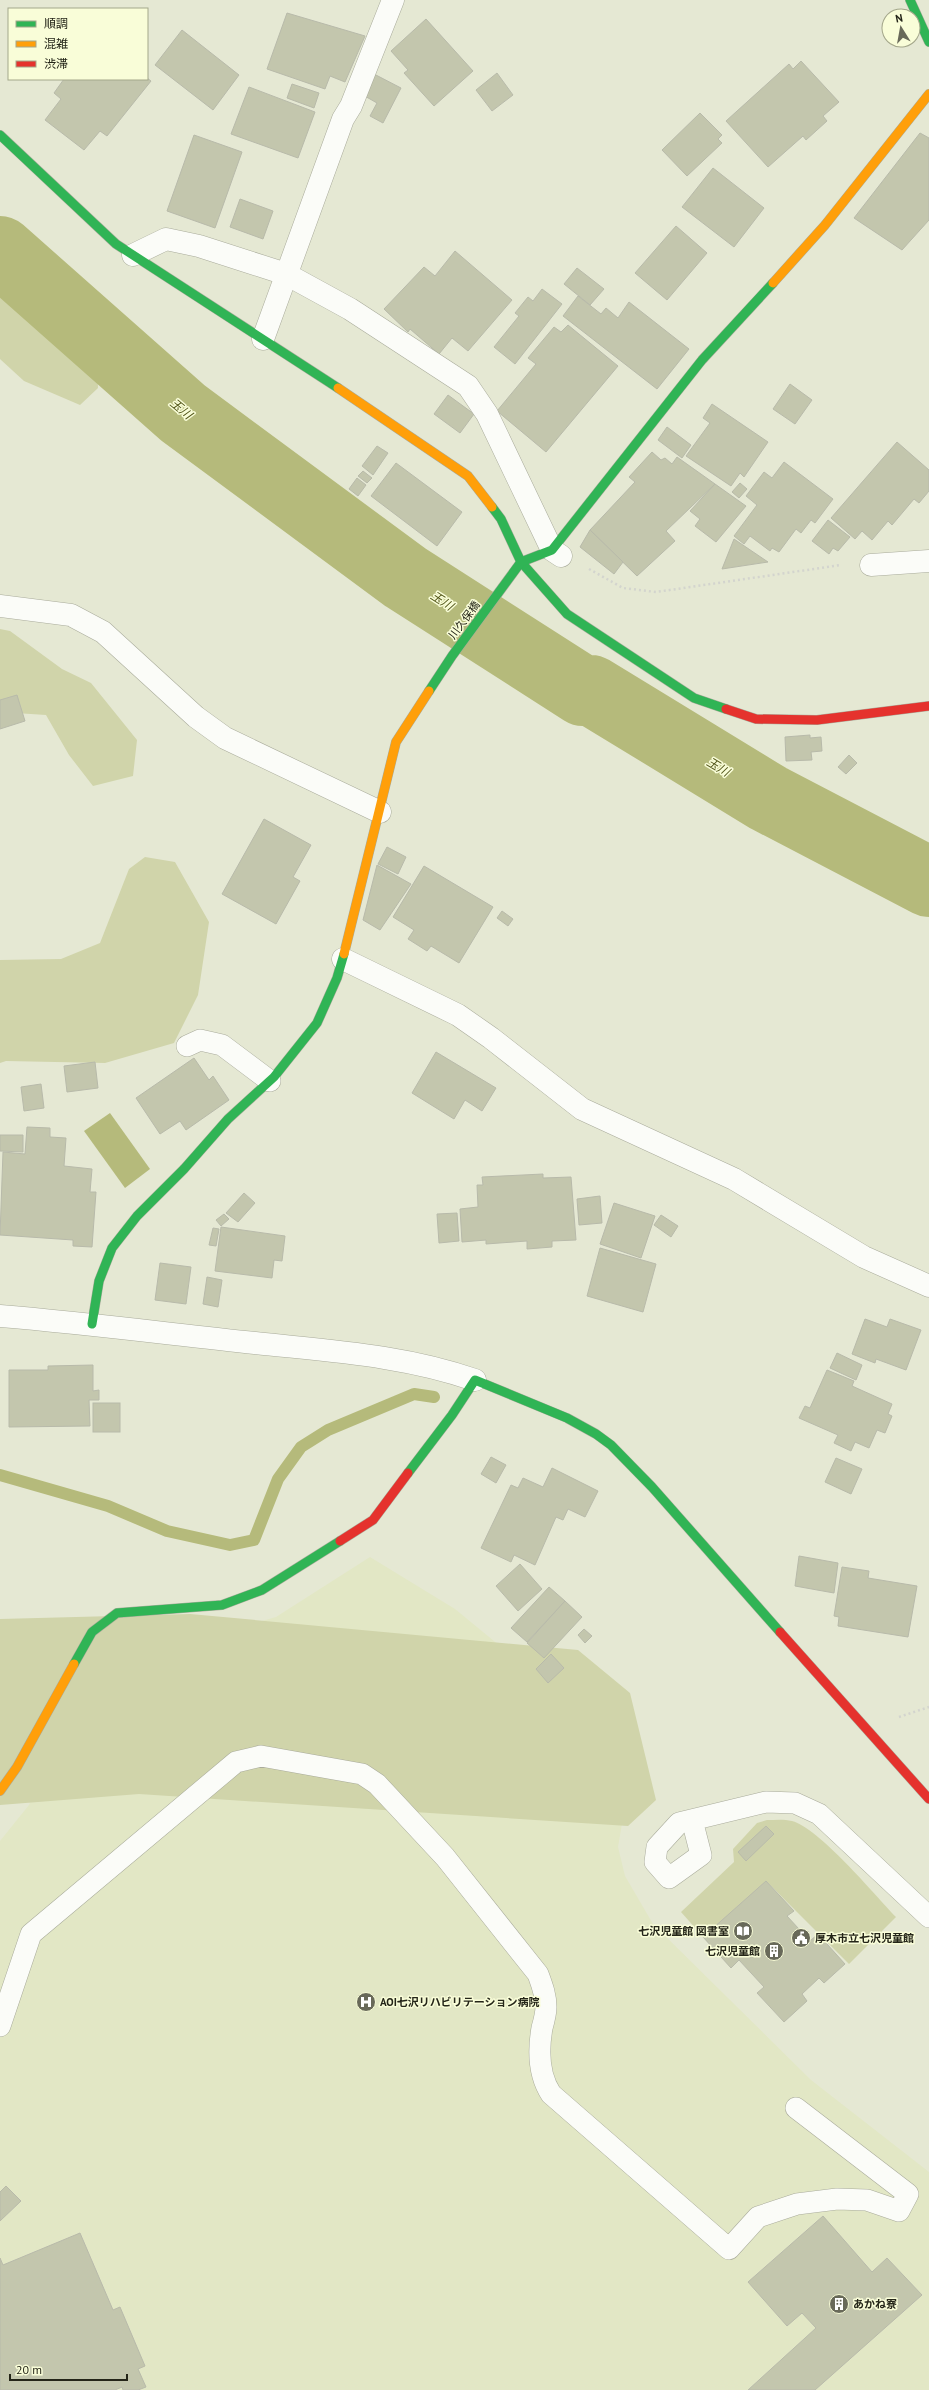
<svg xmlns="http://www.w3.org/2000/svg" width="929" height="2390" viewBox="0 0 929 2390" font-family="'PT Sans','Noto Sans JP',sans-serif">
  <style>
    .built { fill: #e2e7c5 }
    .green { fill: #d0d4aa }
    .water { fill: #b5ba7b }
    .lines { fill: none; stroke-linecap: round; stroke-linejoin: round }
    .stream { stroke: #b5ba7b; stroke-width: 12 }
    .river { stroke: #b5ba7b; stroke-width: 70 }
    .building { fill: #c3c6ad; stroke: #b8baaa }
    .lane-casing { stroke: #a9ab9b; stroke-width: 22 }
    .street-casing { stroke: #a9ab9b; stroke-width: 23 }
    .fast-casing { stroke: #a9ab9b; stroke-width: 10 }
    .slow-casing { stroke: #a9ab9b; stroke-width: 10 }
    .jam-casing { stroke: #a9ab9b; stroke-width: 10 }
    .path { stroke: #d3d4ce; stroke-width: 2.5; stroke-dasharray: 2 3; stroke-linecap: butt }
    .lane { stroke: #fbfcf8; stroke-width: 21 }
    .street { stroke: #fbfcf8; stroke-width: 22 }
    .fast { stroke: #30b455; stroke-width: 9 }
    .slow { stroke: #ff9f0a; stroke-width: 9 }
    .jam { stroke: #e5322d; stroke-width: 9 }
    .labels { text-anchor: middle; stroke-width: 3; stroke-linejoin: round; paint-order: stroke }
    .street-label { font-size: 11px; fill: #242518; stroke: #f9fdd8 }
    .poi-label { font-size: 11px; font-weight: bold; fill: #242518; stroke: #f9fdd8; text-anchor: start }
    .water-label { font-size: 12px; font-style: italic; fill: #515518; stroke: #f9fdd8 }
  </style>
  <rect width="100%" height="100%" fill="#e5e8d3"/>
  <!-- built -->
  <polygon class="built" points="370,1557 455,1609 561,1696 624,1812 618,1847 625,1876 653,1924 811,2080 929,2172 929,2390 0,2390 0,1841 29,1805 75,1718 216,1634 276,1617"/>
  <!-- green -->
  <g class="green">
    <polygon points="0,264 97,358 98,388 80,405 24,381 0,359"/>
    <polygon points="0,629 10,631 62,669 91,683 137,740 133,776 93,786 69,755 46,715 0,712"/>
    <polygon points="145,857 175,862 209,922 198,995 174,1043 105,1063 6,1061 0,1063 0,960 61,959 100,943 129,869"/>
    <polygon points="190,1614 578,1650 630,1693 656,1800 628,1826 139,1794 0,1805 0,1619"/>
    <path d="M 767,1820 C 775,1820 784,1819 792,1821 C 819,1828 874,1894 896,1917 L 849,1964 L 766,1881 L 705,1939 L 681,1912 L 734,1862 L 733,1849 L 757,1823 Z"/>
  </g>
  <!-- water -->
  <polygon class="water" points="110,1113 150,1169 125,1188 84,1131"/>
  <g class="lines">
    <!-- stream -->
    <polyline class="stream" points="0,1475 108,1506 167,1531 230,1545 254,1540 278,1479 301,1447 328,1430 414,1394 434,1397"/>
    <!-- river -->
    <polyline class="river" points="0,251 183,413 405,577 583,691 591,690 768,798 929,882"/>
  </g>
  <!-- building -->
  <g class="building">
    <polygon points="287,13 365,36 345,82 330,76 325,89 267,69"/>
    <polygon points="426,19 473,71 434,106 404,73 408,70 391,51"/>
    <polygon points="182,30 239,75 213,110 155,65"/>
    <polygon points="801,61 839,102 823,116 827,121 806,140 803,136 768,167 726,121 789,64 793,69"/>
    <polygon points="497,73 513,95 492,111 476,90"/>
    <polygon points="374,74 401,88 383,123 370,116 377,103 363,95"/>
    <polygon points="147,78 151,81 107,136 100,131 84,150 45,120 61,99 54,93 64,79"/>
    <polygon points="292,84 319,93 314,108 287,98"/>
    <polygon points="249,87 315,112 298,158 231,134"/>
    <polygon points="700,113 722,135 718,139 722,143 687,176 662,150"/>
    <polygon points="920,133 929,138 929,220 902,250 854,218"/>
    <polygon points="194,135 242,152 215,228 167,211"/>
    <polygon points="713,168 764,208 734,247 682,207"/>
    <polygon points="240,199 273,211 263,239 230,227"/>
    <polygon points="676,226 707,253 667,300 635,273"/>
    <polygon points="455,251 512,300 468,351 452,338 439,354 410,329 408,332 384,309 424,267 435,276"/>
    <polygon points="577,268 604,289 590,305 564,284"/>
    <polygon points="542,289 562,304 515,364 494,347 519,316 515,313 528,297 533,301"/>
    <polygon points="578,296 601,314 606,308 618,318 629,302 689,349 657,389 563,316"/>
    <polygon points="568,325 618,366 546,452 497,411 536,364 528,358 554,327 561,332"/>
    <polygon points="790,384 812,400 795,424 773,409"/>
    <polygon points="448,395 474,414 460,433 434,414"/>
    <polygon points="712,404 768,442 744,477 740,473 731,486 686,456 710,423 703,418"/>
    <polygon points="667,427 691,445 682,458 658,440"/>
    <polygon points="897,442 929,470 929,491 919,503 914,499 892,525 888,521 872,540 862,531 855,539 831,518"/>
    <polygon points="377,446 388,453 373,475 362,466"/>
    <polygon points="652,452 661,460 665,458 672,464 677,457 715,484 666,531 675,541 637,576 590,530 635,482 629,477"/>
    <polygon points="784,462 833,499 815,523 811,520 801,533 796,529 779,552 772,548 770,551 750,536 744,544 734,536 757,505 746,496 764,472 772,478"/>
    <polygon points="396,463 462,512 437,546 371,496"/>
    <polygon points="363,471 372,478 367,483 358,476"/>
    <polygon points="357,478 366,485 358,496 349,489"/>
    <polygon points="740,483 747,489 739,498 732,492"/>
    <polygon points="715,484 746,506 716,542 695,526 700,519 690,511"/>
    <polygon points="828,520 850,537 838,551 833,548 829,554 812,541"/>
    <polygon points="590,530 623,562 614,574 580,547"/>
    <polygon points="734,539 768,562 722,569"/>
    <polygon points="17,695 25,721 0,729 0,700"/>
    <polygon points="810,735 810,738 821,737 822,751 811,752 812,760 786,761 785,737"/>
    <polygon points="849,755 857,763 846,774 838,767"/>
    <polygon points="264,819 311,845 293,877 300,881 276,924 222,894"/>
    <polygon points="387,847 406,857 398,874 378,864"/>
    <polygon points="377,865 411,884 380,930 363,920"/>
    <polygon points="424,866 493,907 459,963 431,946 427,951 408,939 414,930 393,917"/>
    <polygon points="502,911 513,919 508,926 497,918"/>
    <polygon points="436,1052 496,1088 482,1111 465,1100 454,1119 412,1093"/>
    <polygon points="194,1058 209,1080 213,1076 229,1100 186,1130 180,1121 160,1134 136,1098"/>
    <polygon points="95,1062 98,1088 67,1092 64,1066"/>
    <polygon points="41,1084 44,1108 24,1111 21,1087"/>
    <polygon points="27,1127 50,1128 50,1137 66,1138 64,1166 92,1169 90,1192 96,1192 92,1247 73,1246 73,1240 0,1235 3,1152 25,1154"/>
    <polygon points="0,1135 23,1135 23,1152 0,1151"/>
    <polygon points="543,1174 543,1178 571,1177 576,1240 552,1241 552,1247 527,1249 527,1241 486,1244 486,1240 462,1242 460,1209 478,1207 477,1185 483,1185 482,1177"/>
    <polygon points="244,1193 255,1203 238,1222 226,1213"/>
    <polygon points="600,1196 602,1223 579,1225 577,1199"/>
    <polygon points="614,1203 655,1216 641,1258 600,1244"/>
    <polygon points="457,1213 459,1241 439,1243 437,1214"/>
    <polygon points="224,1214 229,1219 221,1226 216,1220"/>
    <polygon points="661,1215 678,1226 671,1237 654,1225"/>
    <polygon points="221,1227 285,1236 282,1261 274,1260 272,1278 215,1271"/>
    <polygon points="213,1228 219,1229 216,1246 209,1245"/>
    <polygon points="600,1248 656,1264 643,1312 587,1296"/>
    <polygon points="160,1263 191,1267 186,1304 155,1300"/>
    <polygon points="207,1277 222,1280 218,1307 203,1304"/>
    <polygon points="865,1319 887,1327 890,1319 921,1330 906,1370 876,1359 875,1363 852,1354"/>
    <polygon points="837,1353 862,1365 856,1380 830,1368"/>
    <polygon points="93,1365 93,1391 99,1390 99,1400 89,1400 90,1426 9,1427 9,1370 48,1370 48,1366"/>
    <polygon points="827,1370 854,1381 852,1386 892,1404 888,1414 892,1416 885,1433 877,1430 869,1448 855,1442 851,1451 834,1443 838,1435 799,1418 805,1406 810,1408"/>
    <rect x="93" y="1403" width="27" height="29"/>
    <polygon points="491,1457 506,1465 496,1483 481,1474"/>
    <polygon points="836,1458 862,1469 851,1494 825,1482"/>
    <polygon points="552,1468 598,1491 585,1517 568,1509 563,1520 556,1517 535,1565 514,1555 511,1562 481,1548 511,1485 518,1488 523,1478 543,1487"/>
    <polygon points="799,1556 838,1563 834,1593 795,1586"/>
    <polygon points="520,1564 542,1589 518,1611 496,1586"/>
    <polygon points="842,1567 869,1571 868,1578 917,1586 908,1637 838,1626 839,1617 834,1616"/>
    <polygon points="549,1587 565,1601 527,1642 511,1628"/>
    <polygon points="565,1601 582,1617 544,1658 527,1643"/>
    <polygon points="584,1629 592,1636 585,1643 578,1635"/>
    <polygon points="551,1654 564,1668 548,1683 536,1669"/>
    <polygon points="766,1826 774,1834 746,1861 738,1852"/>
    <polygon points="766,1881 794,1911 787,1916 810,1941 818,1934 845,1964 824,1983 819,1978 802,1994 807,2001 784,2022 757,1993 764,1987 739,1960 731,1968 703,1937"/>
    <polygon points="6,2186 21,2201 0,2221 0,2192"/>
    <polygon points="823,2216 872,2272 887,2258 922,2295 815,2390 748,2390 816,2328 802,2313 787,2326 748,2282"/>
    <polygon points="80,2233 113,2310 120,2307 145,2366 138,2369 146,2387 138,2390 123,2390 122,2387 115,2390 0,2390 0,2258 3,2265"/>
  </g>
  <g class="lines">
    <!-- lane casing -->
    <g class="lane-casing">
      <g id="lane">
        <polyline points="187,1046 200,1040 222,1045 270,1081"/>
        <polyline points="692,1820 701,1855 669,1878 655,1862 657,1847 679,1823 766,1802 795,1803 819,1814 929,1917"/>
        <path d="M 0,2026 L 31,1934 L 236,1762 L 261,1756 L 362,1774 L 377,1784 L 445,1857 L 538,1974 C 542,1985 546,1995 546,2007 C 546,2014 544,2021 542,2028 C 538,2051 538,2074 551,2094 L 729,2249 L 758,2217 L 797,2204 L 837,2199 L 867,2200 L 899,2211 L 908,2194 L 796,2108"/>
      </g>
    </g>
    <!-- street casing -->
    <g class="street-casing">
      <g id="street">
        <polyline points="133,255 166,239 199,246 286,274 350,309 468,386 487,414 552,550 561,556"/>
        <polyline points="263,339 343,119 351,106 393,0"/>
        <polyline points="871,565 929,561"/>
        <polyline points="0,606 71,615 103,632 196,717 225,738 380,812"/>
        <polyline points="343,959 458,1015 491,1038 582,1109 734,1179 864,1257 929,1286"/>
        <path d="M 0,1316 C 85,1323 170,1334 255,1343 C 329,1351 404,1355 475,1380"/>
      </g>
    </g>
    <!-- fast casing -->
    <g class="fast-casing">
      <g id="fast">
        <polyline points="910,0 929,42"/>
        <polyline points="0,135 116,244 338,388"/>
        <polyline points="492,507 501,519 521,562 567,614 694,698 726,709"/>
        <polyline points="429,691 452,656 521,562 552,550 702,360 773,283"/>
        <polyline points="92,1324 99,1281 112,1248 137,1216 184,1169 228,1119 274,1077 317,1023 337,978 344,954"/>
        <polyline points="408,1473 452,1415 475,1380 567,1418 596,1434 611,1445 652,1487 780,1632"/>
        <polyline points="74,1664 92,1632 117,1613 222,1605 262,1590 340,1541"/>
      </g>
    </g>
    <!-- slow casing -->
    <g class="slow-casing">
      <g id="slow">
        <polyline points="773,283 825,225 929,94"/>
        <polyline points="338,388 468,476 492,507"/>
        <polyline points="344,954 396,742 429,691"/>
        <polyline points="0,1791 17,1767 74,1664"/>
      </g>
    </g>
    <!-- jam casing -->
    <g class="jam-casing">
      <g id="jam">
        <polyline points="726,709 756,719 817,720 929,706"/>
        <polyline points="340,1541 373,1520 408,1473"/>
        <polyline points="780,1632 929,1799"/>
      </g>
    </g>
    <!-- path -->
    <g class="path">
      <polyline points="589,569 623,588 656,592 841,565"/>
      <polyline points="899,1717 929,1707"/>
    </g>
    <!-- lane -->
    <use href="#lane" class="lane"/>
    <!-- street -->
    <use href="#street" class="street"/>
    <!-- fast -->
    <use href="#fast" class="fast"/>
    <!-- slow -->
    <use href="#slow" class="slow"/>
    <!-- jam -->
    <use href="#jam" class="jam"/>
  </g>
  <!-- icons -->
  <defs>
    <g id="library-disc" transform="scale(1)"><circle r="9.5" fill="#686959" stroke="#f9fdd8"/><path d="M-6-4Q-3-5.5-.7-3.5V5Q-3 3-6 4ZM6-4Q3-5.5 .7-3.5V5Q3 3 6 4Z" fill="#fff"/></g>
    <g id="civic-disc" transform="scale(1)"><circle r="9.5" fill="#686959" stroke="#f9fdd8"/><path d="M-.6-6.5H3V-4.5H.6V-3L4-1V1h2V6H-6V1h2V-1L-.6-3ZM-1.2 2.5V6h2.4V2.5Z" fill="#fff"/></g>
    <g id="building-disc" transform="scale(1)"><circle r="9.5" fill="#686959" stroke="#f9fdd8"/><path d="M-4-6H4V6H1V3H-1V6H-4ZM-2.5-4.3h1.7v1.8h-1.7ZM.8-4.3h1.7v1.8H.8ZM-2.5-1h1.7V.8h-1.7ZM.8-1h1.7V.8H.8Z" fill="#fff"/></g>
    <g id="hospital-disc" transform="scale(1)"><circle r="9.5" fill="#686959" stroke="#f9fdd8"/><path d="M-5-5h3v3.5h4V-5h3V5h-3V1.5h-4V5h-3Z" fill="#fff"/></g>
  </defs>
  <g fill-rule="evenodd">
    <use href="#library-disc" x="743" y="1931"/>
    <use href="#civic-disc" x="801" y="1938"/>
    <use href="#building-disc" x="774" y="1951"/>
    <use href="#hospital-disc" x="366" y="2002"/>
    <use href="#building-disc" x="839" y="2304"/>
  </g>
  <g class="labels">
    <!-- street labels -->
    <g class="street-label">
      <text transform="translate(464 620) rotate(-53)" y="4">川久保橋</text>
    </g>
    <!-- poi labels -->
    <g class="poi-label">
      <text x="729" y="1935" text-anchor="end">七沢児童館 図書室</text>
      <text x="815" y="1942">厚木市立七沢児童館</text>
      <text x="760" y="1955" text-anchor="end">七沢児童館</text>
      <text x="380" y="2006">AOI七沢リハビリテーション病院</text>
      <text x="853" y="2308">あかね寮</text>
    </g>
    <!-- water labels -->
    <g class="water-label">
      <text transform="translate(181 409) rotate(40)" y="4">玉川</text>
      <text transform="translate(442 601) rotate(33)" y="4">玉川</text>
      <text transform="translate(718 767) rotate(31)" y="4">玉川</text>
    </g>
  </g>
  <!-- legend -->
  <rect x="8" y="8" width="140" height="72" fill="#f9fdd8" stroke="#a4a78b"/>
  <rect x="16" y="21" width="20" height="6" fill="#30b455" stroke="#a4a78b"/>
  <text x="44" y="28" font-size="12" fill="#242518">順調</text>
  <rect x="16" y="41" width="20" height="6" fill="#ff9f0a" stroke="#a4a78b"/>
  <text x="44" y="48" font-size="12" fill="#242518">混雑</text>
  <rect x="16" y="61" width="20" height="6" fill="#e5322d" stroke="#a4a78b"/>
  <text x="44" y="68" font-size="12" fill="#242518">渋滞</text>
  <!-- north arrow -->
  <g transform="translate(901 28) rotate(349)"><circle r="19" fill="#f9fdd8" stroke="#a4a78b"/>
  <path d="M0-3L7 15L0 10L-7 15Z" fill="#686959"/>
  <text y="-6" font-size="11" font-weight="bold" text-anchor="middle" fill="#242518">N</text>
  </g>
  <!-- scale -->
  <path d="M10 2374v6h117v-6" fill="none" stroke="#242518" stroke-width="2"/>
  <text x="16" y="2374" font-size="12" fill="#242518" stroke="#f9fdd8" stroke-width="3" paint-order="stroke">20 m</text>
</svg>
